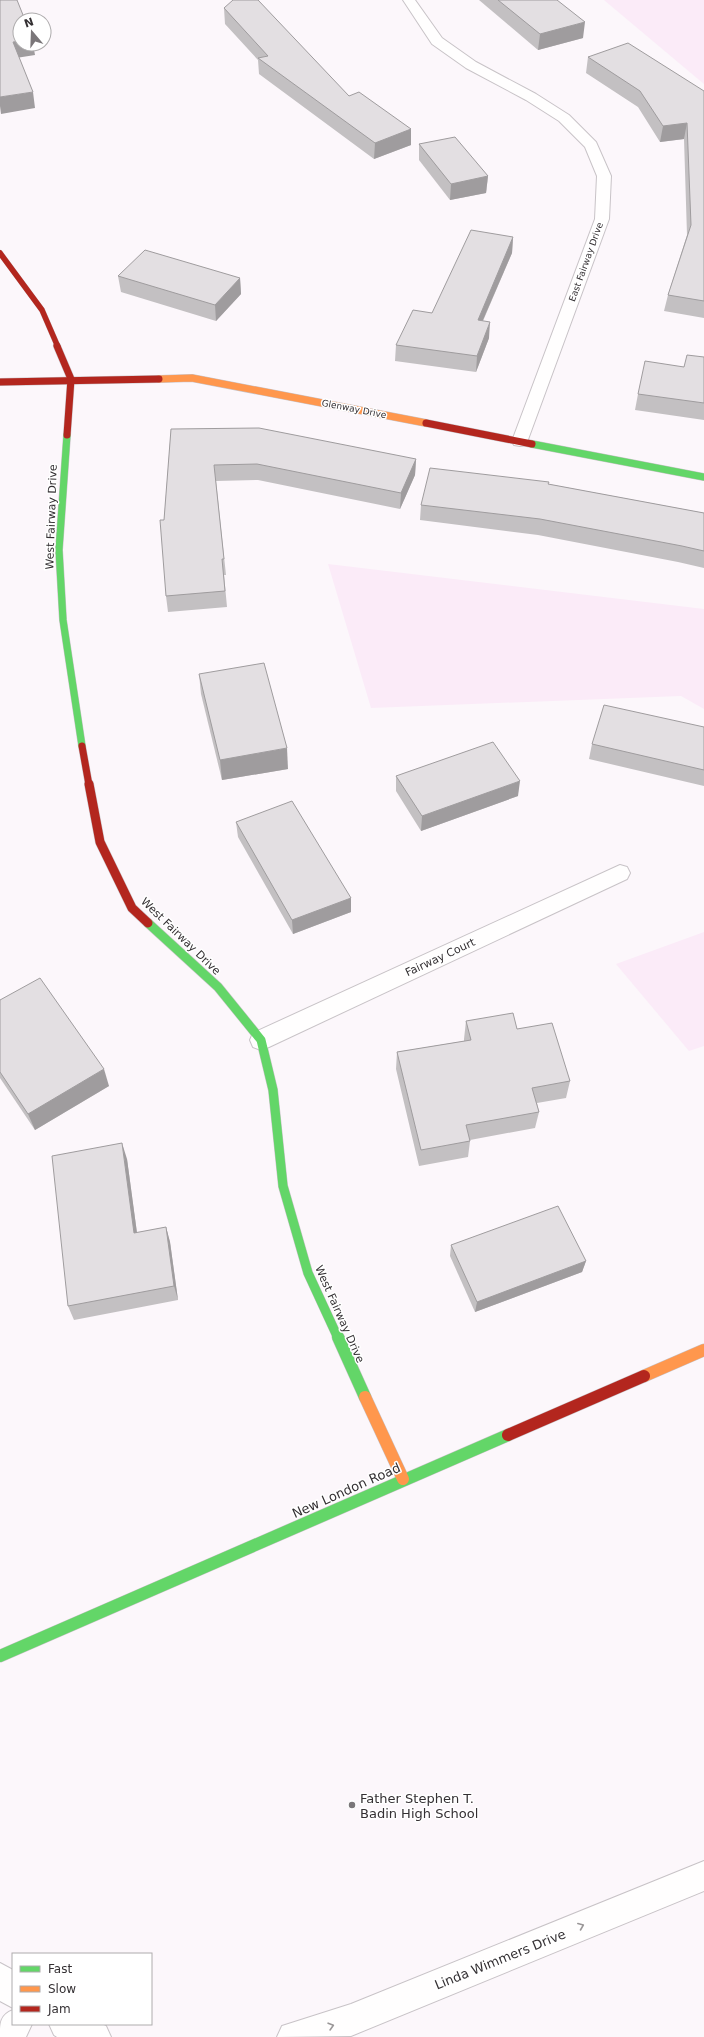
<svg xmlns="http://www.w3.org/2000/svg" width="704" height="2037" viewBox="0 0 704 2037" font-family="'DejaVu Sans',sans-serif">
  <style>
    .green { fill: #fbebf8 }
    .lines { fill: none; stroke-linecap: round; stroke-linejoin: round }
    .lane-casing { stroke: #c8c3c7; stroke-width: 2 }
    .street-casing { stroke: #c8c3c7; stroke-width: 2 }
    .fast-far2-casing { stroke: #c8c3c7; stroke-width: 8 }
    .fast-far1-casing { stroke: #c8c3c7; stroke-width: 10 }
    .fast-casing { stroke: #c8c3c7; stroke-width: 13 }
    .slow-far1-casing { stroke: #c8c3c7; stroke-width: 8 }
    .slow-casing { stroke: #c8c3c7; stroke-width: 13 }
    .jam-far3-casing { stroke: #c8c3c7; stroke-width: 6 }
    .jam-far2-casing { stroke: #c8c3c7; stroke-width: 8 }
    .jam-far1-casing { stroke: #c8c3c7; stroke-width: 10 }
    .jam-casing { stroke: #c8c3c7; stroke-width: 13 }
    .lane { fill: #fffefe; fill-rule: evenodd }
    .street { fill: #fffefe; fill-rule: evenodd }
    .fast-far2 { stroke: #63d668; stroke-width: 7 }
    .fast-far1 { stroke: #63d668; stroke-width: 9 }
    .fast { stroke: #63d668; stroke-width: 12 }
    .slow-far1 { stroke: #ff974d; stroke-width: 7 }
    .slow { stroke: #ff974d; stroke-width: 12 }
    .jam-far3 { stroke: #b3261e; stroke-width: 5.5 }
    .jam-far2 { stroke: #b3261e; stroke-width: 7 }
    .jam-far1 { stroke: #b3261e; stroke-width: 9 }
    .jam { stroke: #b3261e; stroke-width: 12 }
    .wall { fill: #c3c0c2 }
    .shaded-wall { fill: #9f9c9e }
    .building { fill: #e3dfe2; stroke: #9f9c9e }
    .oneway { stroke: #9a9798 }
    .poi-dot { fill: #7a7679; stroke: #fff; stroke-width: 1.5 }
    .labels { text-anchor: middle; stroke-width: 3; stroke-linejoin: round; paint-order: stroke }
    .far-street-label { font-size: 9px; fill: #343033; stroke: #fff }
    .street-label { font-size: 11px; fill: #343033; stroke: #fff }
    .near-street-label { font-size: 13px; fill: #343033; stroke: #fff }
    .near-poi-label { font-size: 13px; fill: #343033; stroke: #fff; text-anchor: start }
  </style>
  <rect width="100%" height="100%" fill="#fcf7fb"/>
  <!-- green -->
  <g class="green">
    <polygon points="604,0 704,0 704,84"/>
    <polygon points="328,564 704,609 704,709 681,696 371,708"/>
    <polygon points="704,932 704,1046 689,1051 616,964"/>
  </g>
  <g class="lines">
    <!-- lane casing -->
    <g class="lane-casing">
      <g id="lane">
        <polygon points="704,1861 704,1891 351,2036 277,2037 282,2026 351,2004"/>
        <polygon points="0,1963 13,1970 13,2008 0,2001"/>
        <path d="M 13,2010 L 13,2024 L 32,2024 L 26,2037 L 0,2037 C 0,2023 0,2015 13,2010 Z"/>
        <polygon points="49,2024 102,2024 106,2026 111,2037 57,2037 54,2035"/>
      </g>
    </g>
    <!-- street casing -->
    <g class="street-casing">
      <g id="street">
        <polygon points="403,0 415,0 442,38 476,62 536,94 569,115 596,142 611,176 609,219 526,445 520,446 514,445 512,441 595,219 597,176 585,147 559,121 526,100 466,68 432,44"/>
        <polygon points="620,865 627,867 630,873 627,879 269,1047 261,1050 253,1047 250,1040 253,1033"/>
      </g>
    </g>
    <!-- fast-far2 casing -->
    <g class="fast-far2-casing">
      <g id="fast-far2">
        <polyline points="67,435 59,550 63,620 82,746"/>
        <polyline points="532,444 704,477"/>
      </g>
    </g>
    <!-- fast-far1 casing -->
    <g class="fast-far1-casing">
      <polyline id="fast-far1" points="148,923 218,987 261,1040 273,1090 283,1186 308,1273 338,1338"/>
    </g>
    <!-- fast casing -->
    <g class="fast-casing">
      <g id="fast">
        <polyline points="338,1337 365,1397"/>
        <polyline points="0,1656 508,1435"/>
      </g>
    </g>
    <!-- slow-far1 casing -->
    <g class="slow-far1-casing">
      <polyline id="slow-far1" points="159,379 192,378 426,423"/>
    </g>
    <!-- slow casing -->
    <g class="slow-casing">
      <g id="slow">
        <polyline points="644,1376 704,1350"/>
        <polyline points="365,1397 403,1479"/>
      </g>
    </g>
    <!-- jam-far3 casing -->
    <g class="jam-far3-casing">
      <polyline id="jam-far3" points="0,253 42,310 58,347"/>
    </g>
    <!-- jam-far2 casing -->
    <g class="jam-far2-casing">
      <g id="jam-far2">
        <polyline points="57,346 71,379 67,435"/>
        <polyline points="0,382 159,379"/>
        <polyline points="426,423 532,444"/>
        <polyline points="82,746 89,785"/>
      </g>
    </g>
    <!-- jam-far1 casing -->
    <g class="jam-far1-casing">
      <polyline id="jam-far1" points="89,784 100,842 132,908 148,923"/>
    </g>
    <!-- jam casing -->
    <g class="jam-casing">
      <polyline id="jam" points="508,1435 644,1376"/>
    </g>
    <!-- lane -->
    <use href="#lane" class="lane"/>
    <!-- street -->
    <use href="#street" class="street"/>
    <!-- fast-far2 -->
    <use href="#fast-far2" class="fast-far2"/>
    <!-- fast-far1 -->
    <use href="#fast-far1" class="fast-far1"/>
    <!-- fast -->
    <use href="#fast" class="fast"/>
    <!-- slow-far1 -->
    <use href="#slow-far1" class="slow-far1"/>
    <!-- slow -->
    <use href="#slow" class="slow"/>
    <!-- jam-far3 -->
    <use href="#jam-far3" class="jam-far3"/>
    <!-- jam-far2 -->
    <use href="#jam-far2" class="jam-far2"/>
    <!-- jam-far1 -->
    <use href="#jam-far1" class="jam-far1"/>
    <!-- jam -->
    <use href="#jam" class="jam"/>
  </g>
  <!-- wall -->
  <g class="wall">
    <polygon points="479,0 557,0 583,38 538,50"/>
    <polygon points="224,8 349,96 411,129 411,145 374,159 259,74 258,60 225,24"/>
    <polygon points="588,57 704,91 704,318 664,311 668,295 687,235 684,139 660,142 638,107 586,73"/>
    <polygon points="419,144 488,176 486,193 450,200 419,160"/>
    <polygon points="513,237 512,253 483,321 489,338 476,372 395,361 396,345 432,313"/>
    <polygon points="118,276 240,278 241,294 216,321 121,292"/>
    <polygon points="704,357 704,420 635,410 638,394 684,367"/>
    <polygon points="171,429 416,459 415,475 400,509 258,480 216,481 226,575 224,575 227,607 168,612 166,596 164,520"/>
    <polygon points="548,484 704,513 704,568 678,562 538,535 420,520 421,505"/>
    <polygon points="199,674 288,769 222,780 201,694"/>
    <polygon points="704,727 704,786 589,759 592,744"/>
    <polygon points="396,776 518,796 421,831 396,791"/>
    <polygon points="236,822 351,898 351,912 293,934 238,837"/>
    <polygon points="0,1000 109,1086 35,1130 0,1078"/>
    <polygon points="466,1021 517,1029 570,1081 566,1098 537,1103 539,1112 535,1128 470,1140 470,1141 468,1157 419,1166 396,1069 397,1052 464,1041 464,1039"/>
    <polygon points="127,1159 137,1233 166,1227 170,1242 178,1300 74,1320 68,1306"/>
    <polygon points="451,1245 586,1261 582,1272 475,1312 450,1256"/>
  </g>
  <!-- shaded-wall -->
  <g class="shaded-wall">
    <polygon points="585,22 583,38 538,50 540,34"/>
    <polygon points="20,41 20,44 33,44 35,55 16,58 13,42"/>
    <polygon points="33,92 35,108 1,114 0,106 0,97"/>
    <polygon points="687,123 684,139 660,142 663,126"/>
    <polygon points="411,129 411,145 374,159 375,143"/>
    <polygon points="488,176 486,193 450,200 451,184"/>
    <polygon points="513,237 512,253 476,336 478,320"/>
    <polygon points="240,278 241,294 216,321 215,305"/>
    <polygon points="490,322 489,338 476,372 477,356"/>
    <polygon points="416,459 415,475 400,509 401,493"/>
    <polygon points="287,748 288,769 222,780 220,760"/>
    <polygon points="520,781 518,796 421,831 422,816"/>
    <polygon points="351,898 351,912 293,934 292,920"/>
    <polygon points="104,1069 109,1086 35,1130 28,1114"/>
    <polygon points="122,1143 127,1159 139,1248 134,1233"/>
    <polygon points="166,1227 170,1242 178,1300 174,1286"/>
    <polygon points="586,1261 582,1272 475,1312 477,1302"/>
  </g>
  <!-- building -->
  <g class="building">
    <polygon points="0,0 17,0 25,20 20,20 20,41 13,42 33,92 0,97"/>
    <polygon points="233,0 258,0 349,96 359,92 411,129 375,143 258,58 268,56 224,8"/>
    <polygon points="498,0 557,0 585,22 540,34"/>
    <polygon points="628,43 704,91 704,301 668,295 691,225 687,123 663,126 640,91 588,57"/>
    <polygon points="455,137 488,176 451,184 419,144"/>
    <polygon points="471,230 513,237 478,320 490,322 477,356 396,345 413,310 432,313"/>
    <polygon points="145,250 240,278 215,305 118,276"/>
    <polygon points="687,355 704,357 704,403 638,394 645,361 684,367"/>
    <polygon points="259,428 416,459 401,493 257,464 214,465 224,559 222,559 225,591 166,596 160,520 164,520 171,429"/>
    <polygon points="430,468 549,482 548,484 704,513 704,551 682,546 540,519 421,505"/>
    <polygon points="264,663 287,748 220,760 199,674"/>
    <polygon points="604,705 704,727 704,770 592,744"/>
    <polygon points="493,742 520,781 422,816 396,776"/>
    <polygon points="292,801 351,898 292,920 236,822"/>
    <polygon points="40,978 104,1069 28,1114 0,1072 0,1000"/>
    <polygon points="513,1013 517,1029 552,1023 570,1081 532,1088 539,1112 466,1125 470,1141 421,1150 397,1052 471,1040 466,1021"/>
    <polygon points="122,1143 134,1233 166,1227 174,1286 68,1306 52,1156"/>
    <polygon points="558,1206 586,1261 477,1302 451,1245"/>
  </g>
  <!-- one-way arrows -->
  <defs><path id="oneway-chevron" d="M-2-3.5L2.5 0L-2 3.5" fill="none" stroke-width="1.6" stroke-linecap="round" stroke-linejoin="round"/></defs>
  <g class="oneway">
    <use href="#oneway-chevron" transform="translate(581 1926) rotate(-22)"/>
    <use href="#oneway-chevron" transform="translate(331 2026) rotate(-16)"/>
  </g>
  <!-- markers -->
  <circle class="poi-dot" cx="352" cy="1805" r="4"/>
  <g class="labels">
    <!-- far-street labels -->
    <g class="far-street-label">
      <text transform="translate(586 262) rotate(-70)" y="3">East Fairway Drive</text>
      <text transform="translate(354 409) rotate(11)" y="3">Glenway Drive</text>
    </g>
    <!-- street labels -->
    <g class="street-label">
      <text transform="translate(51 517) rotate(-88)" y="4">West Fairway Drive</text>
      <text transform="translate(181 936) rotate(44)" y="4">West Fairway Drive</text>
      <text transform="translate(440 957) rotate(-25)" y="4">Fairway Court</text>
      <text transform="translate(340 1314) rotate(66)" y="4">West Fairway Drive</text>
    </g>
    <!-- near-street labels -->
    <g class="near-street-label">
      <text transform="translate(346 1490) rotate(-24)" y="5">New London Road</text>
      <text transform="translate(500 1959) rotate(-22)" y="5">Linda Wimmers Drive</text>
    </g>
    <!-- near-poi labels -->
    <g class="near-poi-label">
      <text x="360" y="1803">Father Stephen T.<tspan x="360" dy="15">Badin High School</tspan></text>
    </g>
  </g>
  <!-- legend -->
  <rect x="12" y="1953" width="140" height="72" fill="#ffffff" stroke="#aeacad"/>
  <rect x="20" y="1966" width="20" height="6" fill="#63d668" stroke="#aeacad"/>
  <text x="48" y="1973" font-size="12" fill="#343033">Fast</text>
  <rect x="20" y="1986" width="20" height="6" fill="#ff974d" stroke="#aeacad"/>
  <text x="48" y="1993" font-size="12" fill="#343033">Slow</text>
  <rect x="20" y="2006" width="20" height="6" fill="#b3261e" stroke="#aeacad"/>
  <text x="48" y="2013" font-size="12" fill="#343033">Jam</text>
  <!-- north arrow -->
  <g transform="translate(32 32) rotate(341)"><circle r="19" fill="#ffffff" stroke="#aeacad"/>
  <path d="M0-3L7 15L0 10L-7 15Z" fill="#7a7679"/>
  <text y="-6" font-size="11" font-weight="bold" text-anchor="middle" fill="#343033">N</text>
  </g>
</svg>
